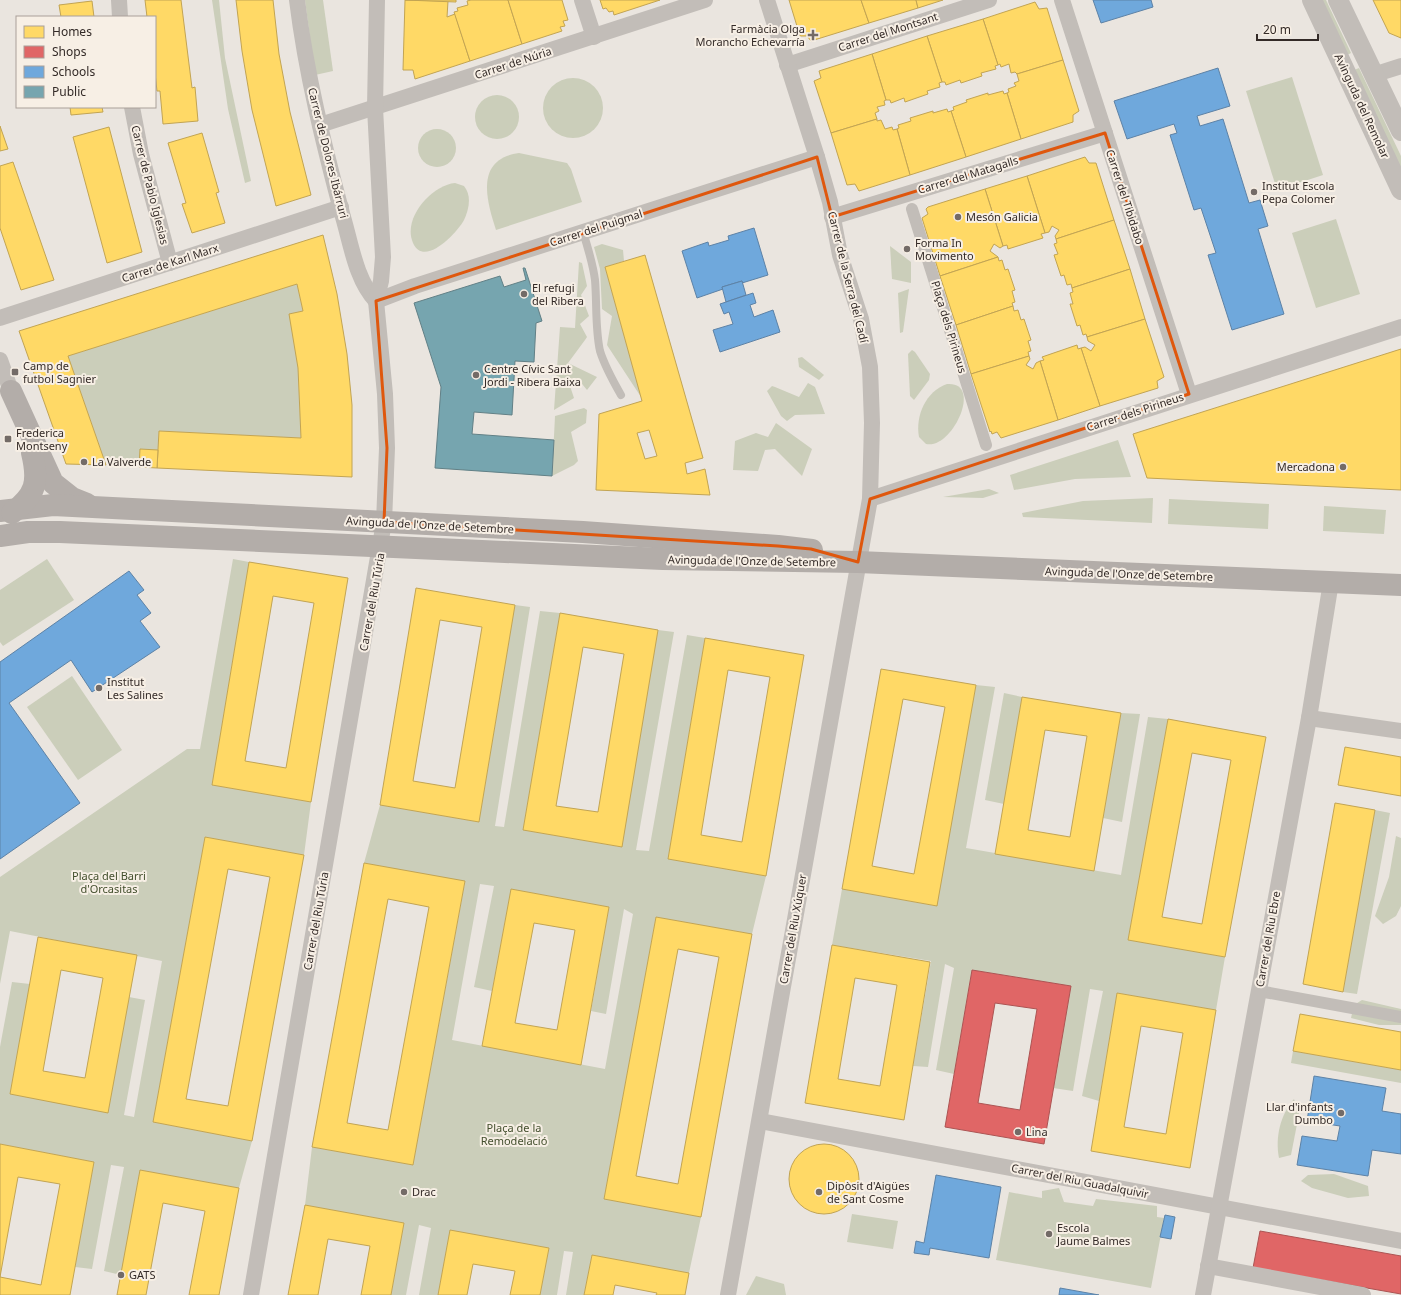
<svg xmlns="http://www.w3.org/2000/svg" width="1401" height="1295" viewBox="0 0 1401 1295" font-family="'Noto Sans',sans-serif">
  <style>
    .green { fill: #cbceba; fill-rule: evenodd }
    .homes { fill: #ffd966; stroke: #c2a453; fill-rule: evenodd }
    .shops { fill: #e06666; stroke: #ac5453; fill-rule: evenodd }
    .schools { fill: #6fa8dc; stroke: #5d82a6 }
    .public { fill: #76a5af; stroke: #628086 }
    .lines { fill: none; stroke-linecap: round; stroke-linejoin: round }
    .service { stroke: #c2bdb8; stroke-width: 8 }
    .pedestrian { stroke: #c2bdb8; stroke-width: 12 }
    .minor { stroke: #c2bdb8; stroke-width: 16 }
    .tertiary { stroke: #c2bdb8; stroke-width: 20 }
    .secondary { stroke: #b3ada9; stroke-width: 22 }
    .marked { fill: none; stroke: #df570d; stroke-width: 3; stroke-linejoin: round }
    .poi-dot { fill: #736b67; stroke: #f7efe5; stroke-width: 1.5 }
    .labels { text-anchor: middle; stroke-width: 4; stroke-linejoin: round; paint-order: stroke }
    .poi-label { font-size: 11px; fill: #332a27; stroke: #f7efe5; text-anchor: start }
    .street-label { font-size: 11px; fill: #332a27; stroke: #f7efe5 }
    .park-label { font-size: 11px; fill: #434f2d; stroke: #f7efe5 }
  </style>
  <rect width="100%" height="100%" fill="#eae5df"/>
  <!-- green -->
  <g class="green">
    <polygon points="212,0 219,0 225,58 251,181 245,183 228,109"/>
    <polygon points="305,0 323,0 333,71 315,75"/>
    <polygon points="1318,0 1326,0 1351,53 1345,56"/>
    <polygon points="1359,68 1401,156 1401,171 1352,71"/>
    <polygon points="1292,77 1323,175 1277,190 1246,91"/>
    <circle cx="573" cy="108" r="30"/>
    <circle cx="497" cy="117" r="22"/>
    <circle cx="437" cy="148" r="19"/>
    <path d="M 519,153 L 567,163 L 571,169 L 582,202 L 496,230 C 486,199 475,159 519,153 Z"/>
    <path d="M 455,183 L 464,186 C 472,196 469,209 464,220 C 457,233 424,268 413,243 C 402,218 432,185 455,183 Z"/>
    <polygon points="1336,219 1360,294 1316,308 1292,233"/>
    <polygon points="602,244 623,250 624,261 605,267 641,397 607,345 612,316 602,309 600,269 594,247"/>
    <polygon points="890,246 911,262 911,283 892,279"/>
    <polygon points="579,262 582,263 587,286 581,295 589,316 580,324 587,337 585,340 568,363 597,377 587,390 578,379 570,386 574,398 554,410 560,327 575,328"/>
    <polygon points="297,284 303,311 290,314 298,368 301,438 159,431 157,462 104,459 68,356"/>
    <polygon points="909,289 903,332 900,333 898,293"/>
    <polygon points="912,350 915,352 930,374 929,380 914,400 910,396 908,354"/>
    <polygon points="802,357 824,375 819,380 799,367 798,358"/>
    <polygon points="808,383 815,387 825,414 795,415 787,421 781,416 767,391 772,386 775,387 799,397"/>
    <path d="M 947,384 C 984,381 952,450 926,444 L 919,437 C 915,416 926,391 947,384 Z"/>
    <polygon points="584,408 587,410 586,423 571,432 578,461 574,465 552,476 555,416"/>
    <polygon points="776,423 812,449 802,476 775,449 765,450 758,471 733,470 735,441 756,433 768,437"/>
    <polygon points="1118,440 1131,477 1075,479 1014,490 1010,475"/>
    <polygon points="989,489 999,493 983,498 943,497"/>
    <polygon points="1153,498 1152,523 1023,517 1022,513 1083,501"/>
    <polygon points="1169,499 1269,504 1268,529 1168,524"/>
    <polygon points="1324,506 1386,510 1384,534 1323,531"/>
    <polygon points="47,559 74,600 3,646 0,642 0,590"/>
    <polygon points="233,559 249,562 212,785 311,802 304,855 205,837 153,1122 252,1141 239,1188 140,1170 121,1275 104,1271 124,1167 111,1165 92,1269 75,1267 94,1162 0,1144 0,1047 12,982 30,984 10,1094 108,1112 129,997 145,1000 124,1115 134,1117 162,961 10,931 0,984 0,877 187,749 200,749"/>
    <path d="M 515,605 L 530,607 L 495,826 L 504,827 L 540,611 L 560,613 L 523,830 L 621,847 L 658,630 L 674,632 L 636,850 L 649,851 L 687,635 L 705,638 L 668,859 L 766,876 L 752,934 L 656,917 L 604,1199 L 701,1217 L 689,1273 L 592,1255 L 584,1295 L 566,1295 L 573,1252 L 564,1251 L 557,1295 L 540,1295 L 549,1248 L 450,1231 L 438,1295 L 419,1295 L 431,1228 L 419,1225 L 406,1295 L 391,1295 L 404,1223 L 305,1205 L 312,1147 L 413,1165 L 465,882 L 364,863 L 380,805 L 479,822 ZM 480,884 L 494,886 L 474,987 L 492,991 L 511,889 L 609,907 L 591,1011 L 606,1014 L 624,909 L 633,914 L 605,1069 L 452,1040 Z"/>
    <polygon points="72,676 122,750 78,780 27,707"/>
    <polygon points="976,685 995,687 966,848 1121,875 1148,717 1168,719 1128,940 1225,957 1216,1010 1117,993 1099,1101 1082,1096 1103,991 1090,989 1073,1091 1053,1088 1071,986 972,970 954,1074 936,1070 954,968 945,964 928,1067 913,1066 931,961 832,945 842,889 936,906"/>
    <polygon points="1004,693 1022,697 1004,804 985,800"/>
    <polygon points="1121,713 1140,714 1122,822 1103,818"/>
    <polygon points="1375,810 1390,813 1357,994 1343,992"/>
    <polygon points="1396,836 1401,838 1401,906 1396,916 1383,924 1375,916 1389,877"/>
    <polygon points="1362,1000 1401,1009 1401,1025 1379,1025 1351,1018 1354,1005"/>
    <polygon points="1293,1051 1401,1070 1401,1083 1291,1063"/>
    <path d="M 1294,1099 L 1299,1114 L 1291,1155 L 1279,1158 C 1275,1138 1280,1115 1294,1099 Z"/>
    <polygon points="1334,1174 1368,1186 1369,1196 1348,1198 1312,1188 1301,1181 1308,1175"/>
    <polygon points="1059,1188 1064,1202 1093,1206 1096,1199 1157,1206 1157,1217 1164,1218 1151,1288 996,1260 1009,1192 1042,1198 1042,1191"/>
    <polygon points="852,1214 898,1221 893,1249 847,1242"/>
    <polygon points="756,1276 784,1284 786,1295 746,1295"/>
  </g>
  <!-- homes -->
  <g class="homes">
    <polygon points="145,0 181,0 192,88 195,87 198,121 163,124 160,91 157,91 155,73 155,17 147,17"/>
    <polygon points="236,0 273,0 279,54 290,112 311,195 276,206 252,110 242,51"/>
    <polygon points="405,0 448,1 447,17 455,14 470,61 415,79 413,70 403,70"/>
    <polygon points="405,0 456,0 456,2"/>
    <polygon points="471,0 508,0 522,44 470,61 454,12 458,11 457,8 468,5 467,1"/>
    <polygon points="508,0 562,0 568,20 563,21 565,26 560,27 562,31 522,44"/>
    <polygon points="600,0 660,0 614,15 613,11 609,12 606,8 603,9"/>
    <polygon points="789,0 861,0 869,23 811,41 807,36 800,36"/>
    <polygon points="861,0 916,0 918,8 869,23"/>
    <polygon points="916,0 943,0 918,8"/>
    <polygon points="1373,0 1401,0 1401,38 1389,33"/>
    <polygon points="92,1 94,17 61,17 59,5"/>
    <polygon points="1035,2 1039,9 1047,8 1063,60 1017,74 1015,72 1011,73 1009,64 1001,67 1000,64 998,65 983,19"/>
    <polygon points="983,19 998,65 995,66 996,69 981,73 982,76 961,83 960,80 946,85 945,82 942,82 927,36"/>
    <polygon points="927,36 942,82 939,83 940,87 927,91 928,94 905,102 904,98 891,103 890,100 886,100 872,54"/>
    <polygon points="872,54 886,100 884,101 885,105 877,107 879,111 875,113 877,119 831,133 814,81 821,78 819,71"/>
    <polygon points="1063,60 1079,111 1073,115 1073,122 1021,139 1007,93 1009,92 1008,89 1016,86 1014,83 1019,81 1017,74"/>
    <polygon points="1003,91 1004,94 1007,93 1021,139 966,157 951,111 954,110 953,107 967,102 966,100 988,93 988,95"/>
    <polygon points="70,107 102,107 103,112 71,115"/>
    <polygon points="947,109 948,112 951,111 966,157 910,175 897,129 899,128 898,125 911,121 910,118 933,111 933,113"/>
    <polygon points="877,119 877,121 881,120 885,129 892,127 893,130 897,129 910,175 859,191 855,184 847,185 831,133"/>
    <polygon points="0,126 8,149 0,151"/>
    <polygon points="109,127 142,252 107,263 73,137"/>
    <polygon points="202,133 219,192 216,193 225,223 192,233 182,204 186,203 168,143"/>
    <polygon points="1085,157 1089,163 1096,163 1114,220 1056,239 1055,236 1059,230 1052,226 1049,232 1045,233 1027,176"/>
    <polygon points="13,162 54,280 21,290 0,228 0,166"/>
    <polygon points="1027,176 1045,233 1041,234 1043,238 1008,249 1007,245 1003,246 985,189"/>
    <polygon points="985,189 1003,246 1000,248 994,244 990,251 998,257 940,276 922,218 928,214 926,209 928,207"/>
    <polygon points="1114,220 1130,269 1072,288 1071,284 1067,285 1064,275 1061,276 1054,255 1058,254 1054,244 1057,243 1056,239"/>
    <polygon points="323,235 337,294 347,354 352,405 352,477 157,468 159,431 301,438 298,368 289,314 303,311 297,284 68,356 106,465 66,464 19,331"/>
    <path d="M 645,255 L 703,458 L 685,463 L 687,474 L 705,469 L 710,495 L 596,490 L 599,414 L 642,401 L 605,267 ZM 649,430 L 657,456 L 645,459 L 637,433 Z"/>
    <polygon points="998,257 999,261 1002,260 1005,270 1008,269 1015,290 1012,291 1015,302 1012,303 1013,306 956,325 940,276"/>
    <polygon points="1130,269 1145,319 1087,337 1086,334 1083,335 1080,325 1077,326 1070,304 1073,304 1070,293 1073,292 1072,288"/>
    <polygon points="1013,306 1014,311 1018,310 1021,320 1024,319 1031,340 1028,341 1031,351 1028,352 1029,356 971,374 956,325"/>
    <polygon points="1145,319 1164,377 1157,381 1158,388 1100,406 1081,348 1085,347 1091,351 1095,345 1088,341 1087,337"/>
    <polygon points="1077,345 1078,349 1081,348 1100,406 1058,420 1040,361 1044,360 1042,357"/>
    <polygon points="1401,349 1401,490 1147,478 1133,434"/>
    <polygon points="1029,356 1030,359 1026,365 1033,369 1036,363 1040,361 1058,420 1001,438 997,432 992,434 991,431 990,432 971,374"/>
    <polygon points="140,449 158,450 157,468 139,467"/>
    <path d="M 249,562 L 348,578 L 311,802 L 212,785 ZM 273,596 L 314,603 L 286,768 L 245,761 Z"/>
    <path d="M 416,588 L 515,605 L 479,822 L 380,805 ZM 440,620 L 482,627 L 455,788 L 413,781 Z"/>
    <path d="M 560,613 L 658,630 L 622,847 L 523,830 ZM 583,647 L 624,654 L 598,812 L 556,806 Z"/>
    <path d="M 705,638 L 804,655 L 766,876 L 668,859 ZM 728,670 L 770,677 L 742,842 L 701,835 Z"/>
    <path d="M 881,669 L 976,685 L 937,906 L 842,889 ZM 903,699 L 945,707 L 914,874 L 872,866 Z"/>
    <path d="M 1022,697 L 1121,713 L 1094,871 L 995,854 ZM 1045,730 L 1087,736 L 1070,837 L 1028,830 Z"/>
    <path d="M 1168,719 L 1266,737 L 1225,957 L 1128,940 ZM 1192,753 L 1231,760 L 1202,924 L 1162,917 Z"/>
    <polygon points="1345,747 1401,757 1401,796 1338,785"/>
    <polygon points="1335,803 1375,810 1343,992 1303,984"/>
    <path d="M 205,837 L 304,855 L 252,1141 L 153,1122 ZM 228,869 L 270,877 L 228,1106 L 186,1099 Z"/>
    <path d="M 364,863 L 465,881 L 413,1165 L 312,1147 ZM 388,899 L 429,907 L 388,1130 L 347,1123 Z"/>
    <path d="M 511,889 L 609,907 L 581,1065 L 482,1046 ZM 534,923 L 575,930 L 557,1030 L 515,1023 Z"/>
    <path d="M 656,917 L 752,934 L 701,1217 L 604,1199 ZM 678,949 L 719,957 L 678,1184 L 636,1176 Z"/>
    <path d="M 38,937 L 137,955 L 108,1113 L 10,1094 ZM 61,970 L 103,978 L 85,1078 L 43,1071 Z"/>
    <path d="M 832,945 L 930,962 L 904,1120 L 805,1103 ZM 855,978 L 897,985 L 880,1086 L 838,1079 Z"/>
    <path d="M 1117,993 L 1216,1010 L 1190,1168 L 1091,1151 ZM 1141,1026 L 1183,1033 L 1166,1134 L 1124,1127 Z"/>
    <polygon points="1300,1014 1401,1032 1401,1070 1293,1051"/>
    <polygon points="0,1144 94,1162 70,1295 0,1295 0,1277 41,1285 60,1184 18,1177 0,1277"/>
    <circle cx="824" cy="1179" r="35"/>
    <polygon points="140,1170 239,1188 219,1295 189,1295 205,1211 163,1203 146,1295 117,1295"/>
    <polygon points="305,1205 404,1223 391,1295 361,1295 370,1246 328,1239 318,1295 288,1295"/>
    <polygon points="450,1230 549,1248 540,1295 510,1295 515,1271 473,1264 467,1295 438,1295"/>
    <polygon points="592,1255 689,1273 685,1295 656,1295 657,1293 615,1285 613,1295 584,1295"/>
  </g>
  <!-- shops -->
  <g class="shops">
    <path d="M 972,970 L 1071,986 L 1044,1144 L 945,1127 ZM 995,1003 L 1037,1009 L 1020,1110 L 978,1103 Z"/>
    <polygon points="1260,1231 1401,1256 1401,1294 1253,1268"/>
  </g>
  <!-- schools -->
  <g class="schools">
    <polygon points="1093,0 1151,0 1153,7 1101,23"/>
    <polygon points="1218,68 1230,106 1197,116 1200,126 1223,119 1249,203 1260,200 1268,226 1258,229 1284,314 1232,330 1208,255 1216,253 1201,208 1194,210 1170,135 1177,133 1174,124 1127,139 1114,101"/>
    <polygon points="754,228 768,275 742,283 742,281 722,287 723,289 697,298 682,251 708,242 709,246 729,240 728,236"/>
    <polygon points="742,281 746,295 726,302 722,287"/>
    <polygon points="753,293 756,303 750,305 754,317 773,310 780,332 720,352 713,330 733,324 729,312 724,314 720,304"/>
    <polygon points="129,571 144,590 137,595 151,613 140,621 160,647 92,692 71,660 9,703 80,803 0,859 0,662"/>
    <polygon points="1314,1076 1386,1088 1382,1111 1401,1114 1401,1154 1372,1150 1368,1176 1297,1165 1302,1136 1337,1141 1340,1126 1307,1121"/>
    <polygon points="936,1175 1001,1187 989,1258 930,1248 929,1255 914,1253 916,1241 924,1243"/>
    <polygon points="1165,1215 1175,1217 1171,1239 1160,1237"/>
    <polygon points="1060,1288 1099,1295 1059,1295"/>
  </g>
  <!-- public -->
  <polygon class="public" points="523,268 525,268 542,321 536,323 534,362 515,361 512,415 474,412 472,434 554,440 552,476 435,468 441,387 414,303 500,276 504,287 526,280"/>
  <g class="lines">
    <!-- service -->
    <path class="service" d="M 583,232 C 588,248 593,264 595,280 C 597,304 595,328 600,351 C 605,367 613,381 621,395"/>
    <!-- pedestrian -->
    <g class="pedestrian">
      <polyline points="912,209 986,445"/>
      <polyline points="1259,991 1401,1017"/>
    </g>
    <!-- minor -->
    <g class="minor">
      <polyline points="119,0 120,17"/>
      <path d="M 297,0 C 306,73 324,146 343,217 C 351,244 356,280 376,301"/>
      <polyline points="582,0 594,37"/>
      <polyline points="1062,0 1189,394"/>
      <polyline points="787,65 989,0"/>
      <polyline points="1373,75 1401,66"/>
      <polyline points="132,107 141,154 170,263"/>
      <polyline points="320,125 705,0"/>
      <polyline points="832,217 1105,133"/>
      <polyline points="376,301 415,286 817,157"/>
      <polyline points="0,318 341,207"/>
      <polyline points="0,360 11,391"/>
      <polyline points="870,499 1401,327"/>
      <polyline points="1309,718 1401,731"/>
      <polyline points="760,1121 1401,1241"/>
      <polyline points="1208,1266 1363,1295"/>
      <polyline points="251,1295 384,522 387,448 385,394 376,301 381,281 383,257 375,108 377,0"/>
      <polyline points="728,1295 870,499 872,423 870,367 861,319 840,255 830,202 817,157 767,0"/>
      <polyline points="1203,1295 1309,718 1331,582"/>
    </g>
    <!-- tertiary -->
    <g class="tertiary">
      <polyline points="1312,0 1401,190"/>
      <polyline points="1338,0 1401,131"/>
    </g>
    <!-- secondary -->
    <g class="secondary">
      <polyline points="11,391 53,483 72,498 87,504"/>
      <polyline points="0,511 53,505 583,532 778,546 812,550"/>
      <path d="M 12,513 C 36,495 39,482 32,453"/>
      <polyline points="0,536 28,532 60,532 663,559 858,562 1401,585"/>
    </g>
  </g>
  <!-- marked area -->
  <path class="marked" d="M 1105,133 L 1189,394 L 870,499 L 858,562 L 811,549 L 778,546 L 384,522 L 387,448 L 376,301 L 817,157 L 832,217 Z"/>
  <!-- markers -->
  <g class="poi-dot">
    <path d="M811 29h4v4h4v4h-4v4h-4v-4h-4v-4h4z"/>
    <circle cx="1254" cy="192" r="4"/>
    <circle cx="958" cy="217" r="4"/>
    <circle cx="907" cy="249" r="4"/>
    <circle cx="524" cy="294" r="4"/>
    <rect x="11" y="368" width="8" height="8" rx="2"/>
    <circle cx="476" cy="375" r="4"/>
    <rect x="4" y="435" width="8" height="8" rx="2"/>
    <circle cx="84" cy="462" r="4"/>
    <circle cx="1343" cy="467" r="4"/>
    <circle cx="99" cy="688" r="4"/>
    <circle cx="1341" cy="1113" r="4"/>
    <circle cx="1018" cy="1132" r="4"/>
    <circle cx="404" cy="1192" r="4"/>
    <circle cx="819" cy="1192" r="4"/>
    <circle cx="1049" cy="1234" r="4"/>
    <circle cx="121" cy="1275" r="4"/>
  </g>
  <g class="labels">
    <!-- poi labels -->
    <g class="poi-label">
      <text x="805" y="33" text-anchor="end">Farmàcia Olga<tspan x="805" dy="13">Morancho Echevarría</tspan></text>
      <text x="1262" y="190">Institut Escola<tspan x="1262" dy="13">Pepa Colomer</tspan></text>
      <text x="966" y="221">Mesón Galicia</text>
      <text x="915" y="247">Forma In<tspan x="915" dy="13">Movimento</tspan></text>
      <text x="532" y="292">El refugi<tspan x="532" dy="13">del Ribera</tspan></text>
      <text x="23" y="370">Camp de<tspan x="23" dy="13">futbol Sagnier</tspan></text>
      <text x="484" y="373">Centre Cívic Sant<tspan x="484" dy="13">Jordi - Ribera Baixa</tspan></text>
      <text x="16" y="437">Frederica<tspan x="16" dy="13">Montseny</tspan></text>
      <text x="92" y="466">La Valverde</text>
      <text x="1335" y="471" text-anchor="end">Mercadona</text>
      <text x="107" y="686">Institut<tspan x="107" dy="13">Les Salines</tspan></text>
      <text x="1333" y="1111" text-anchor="end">Llar d'infants<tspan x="1333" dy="13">Dumbo</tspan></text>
      <text x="1026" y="1136">Lina</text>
      <text x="827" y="1190">Dipòsit d'Aigües<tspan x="827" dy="13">de Sant Cosme</tspan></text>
      <text x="412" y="1196">Drac</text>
      <text x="1057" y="1232">Escola<tspan x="1057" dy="13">Jaume Balmes</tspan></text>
      <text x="129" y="1279">GATS</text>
    </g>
    <!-- street labels -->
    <g class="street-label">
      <text transform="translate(888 32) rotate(-18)" y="4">Carrer del Montsant</text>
      <text transform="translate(513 63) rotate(-18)" y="4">Carrer de Núria</text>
      <text transform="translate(1362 106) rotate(65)" y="4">Avinguda del Remolar</text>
      <text transform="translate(328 153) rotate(76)" y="4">Carrer de Dolores Ibárruri</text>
      <text transform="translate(968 175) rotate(-17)" y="4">Carrer del Matagalls</text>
      <text transform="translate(150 185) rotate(76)" y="4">Carrer de Pablo Iglesias</text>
      <text transform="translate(1125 197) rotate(72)" y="4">Carrer del Tibidabo</text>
      <text transform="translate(596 228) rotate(-18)" y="4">Carrer del Puigmal</text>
      <text transform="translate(170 263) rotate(-18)" y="4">Carrer de Karl Marx</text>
      <text transform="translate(848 277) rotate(76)" y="4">Carrer de la Serra del Cadí</text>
      <text transform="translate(949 327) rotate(73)" y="4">Plaça dels Pirineus</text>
      <text transform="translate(1135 412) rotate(-18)" y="4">Carrer dels Pirineus</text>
      <text transform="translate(430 525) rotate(3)" y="4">Avinguda de l'Onze de Setembre</text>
      <text transform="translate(752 561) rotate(1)" y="4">Avinguda de l'Onze de Setembre</text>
      <text transform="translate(1129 574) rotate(2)" y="4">Avinguda de l'Onze de Setembre</text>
      <text transform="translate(372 602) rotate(-80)" y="4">Carrer del Riu Túria</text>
      <text transform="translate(316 921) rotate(-80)" y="4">Carrer del Riu Túria</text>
      <text transform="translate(793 929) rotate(-80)" y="4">Carrer del Riu Xúquer</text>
      <text transform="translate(1268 939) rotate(-80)" y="4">Carrer del Riu Ebre</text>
      <text transform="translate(1080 1181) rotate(11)" y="4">Carrer del Riu Guadalquivir</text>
    </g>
    <!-- park labels -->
    <g class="park-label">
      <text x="109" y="880">Plaça del Barri<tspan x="109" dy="13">d'Orcasitas</tspan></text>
      <text x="514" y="1132">Plaça de la<tspan x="514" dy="13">Remodelació</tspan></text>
    </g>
  </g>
  <!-- legend -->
  <rect x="16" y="16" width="140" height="92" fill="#f7efe5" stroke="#a9a099"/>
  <rect x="24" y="26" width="20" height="12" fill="#ffd966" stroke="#a9a099"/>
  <text x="52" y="36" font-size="12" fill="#332a27">Homes</text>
  <rect x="24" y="46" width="20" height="12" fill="#e06666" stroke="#a9a099"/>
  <text x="52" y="56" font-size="12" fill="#332a27">Shops</text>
  <rect x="24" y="66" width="20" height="12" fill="#6fa8dc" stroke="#a9a099"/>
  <text x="52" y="76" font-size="12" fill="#332a27">Schools</text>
  <rect x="24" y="86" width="20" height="12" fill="#76a5af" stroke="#a9a099"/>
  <text x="52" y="96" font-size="12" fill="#332a27">Public</text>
  <!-- scale -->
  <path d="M1257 34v6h61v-6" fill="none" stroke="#332a27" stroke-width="2"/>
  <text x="1263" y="34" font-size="12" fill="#332a27" stroke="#f7efe5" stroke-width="3" paint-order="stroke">20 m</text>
</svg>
